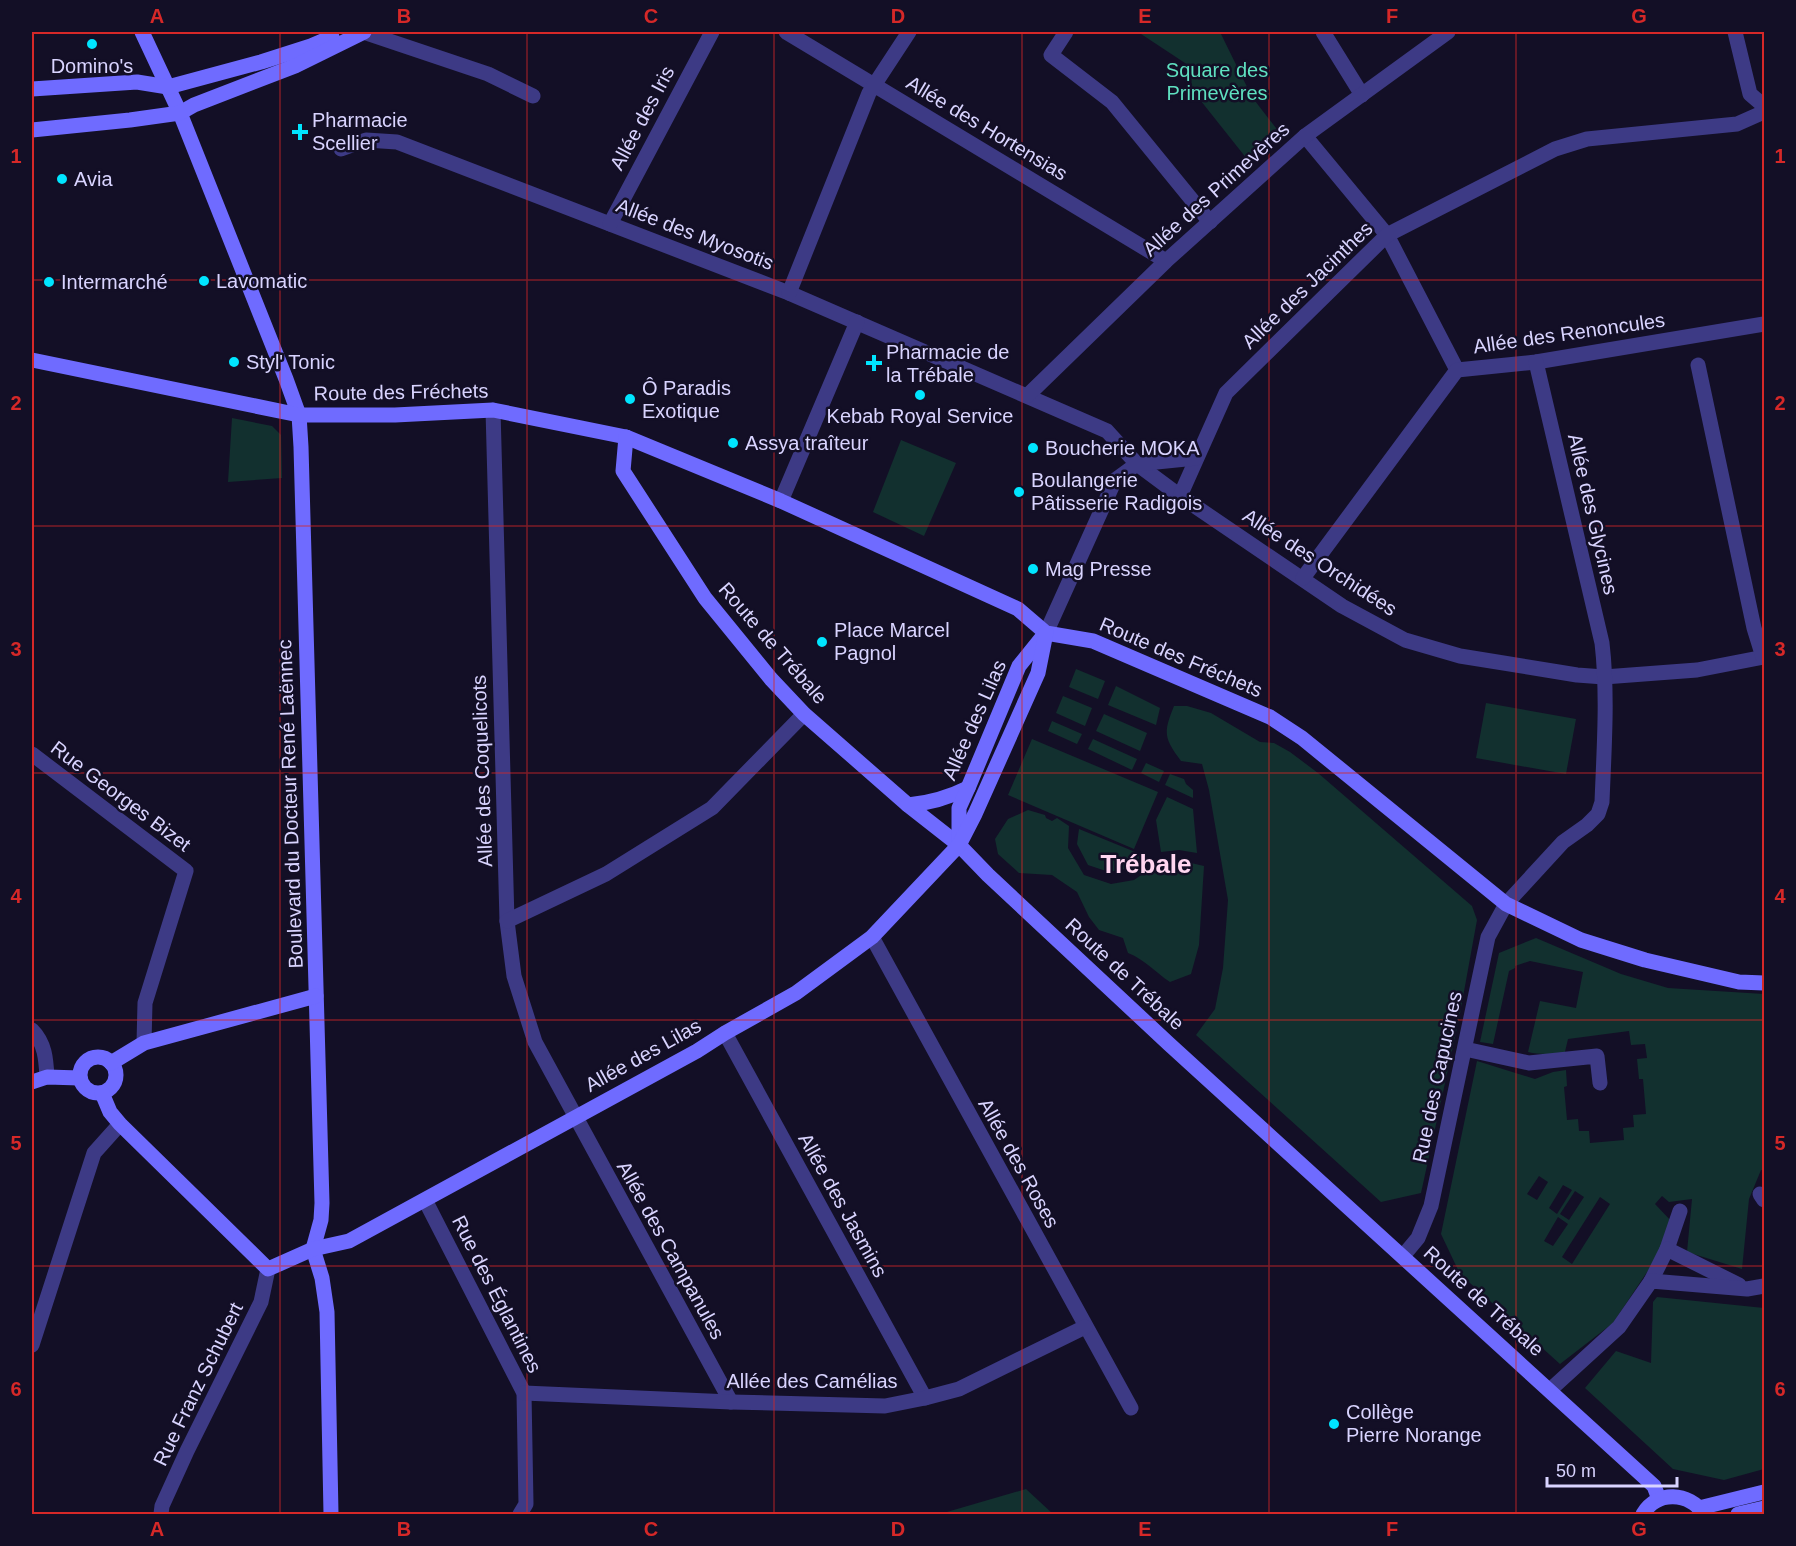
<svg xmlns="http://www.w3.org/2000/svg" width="1796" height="1546" viewBox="0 0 1796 1546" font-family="Helvetica,sans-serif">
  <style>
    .green { fill: #12302f; fill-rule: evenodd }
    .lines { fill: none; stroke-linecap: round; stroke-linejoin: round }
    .street { stroke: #3d3a85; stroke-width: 15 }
    .secondary { stroke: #6f6bff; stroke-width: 15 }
    .grid { fill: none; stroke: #d62828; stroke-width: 1.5; stroke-opacity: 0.55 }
    .poi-dot { fill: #00e5ff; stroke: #130f26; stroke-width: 2 }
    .labels { text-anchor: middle; stroke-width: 5; stroke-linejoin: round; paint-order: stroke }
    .poi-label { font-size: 20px; fill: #d9d4ff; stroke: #130f26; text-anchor: start }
    .park-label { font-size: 20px; fill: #5fe0c0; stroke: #130f26 }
    .street-label { font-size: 20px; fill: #d9d4ff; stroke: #130f26 }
    .district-label { font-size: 26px; font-weight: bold; fill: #ffd6f0; stroke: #130f26 }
    .neatline { fill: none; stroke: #d62828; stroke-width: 2 }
    .grid-label { font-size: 20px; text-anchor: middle; font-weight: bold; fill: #d62828 }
  </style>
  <rect width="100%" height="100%" fill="#130f26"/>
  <!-- green -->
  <g class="green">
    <polygon points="1138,32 1220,32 1252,97 1279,132 1247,159 1193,91 1188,65"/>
    <polygon points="232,418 272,426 281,435 282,478 228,482"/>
    <polygon points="901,440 956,463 924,536 873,512"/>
    <polygon points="1076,669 1105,681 1098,699 1069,687"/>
    <polygon points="1116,686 1160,708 1156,725 1108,705"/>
    <polygon points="1063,696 1092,708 1085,726 1056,713"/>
    <polygon points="1486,703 1576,719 1566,774 1476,758"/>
    <path d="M 1174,706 L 1187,706 L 1211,713 L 1260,742 L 1274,743 L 1290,752 L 1318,773 L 1472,906 L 1477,920 L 1459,1019 L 1421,1193 L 1381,1202 L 1196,1035 L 1215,1009 L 1223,968 L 1228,900 L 1209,790 L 1202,764 L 1181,761 C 1164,738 1163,733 1174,706 Z"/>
    <polygon points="1104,714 1147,733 1140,751 1096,731"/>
    <polygon points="1052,721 1082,734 1077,744 1048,731"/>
    <polygon points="1032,739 1158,792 1134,849 1008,795"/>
    <polygon points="1093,739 1137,759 1132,770 1088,749"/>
    <polygon points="1146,763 1164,771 1159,782 1141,773"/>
    <polygon points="1170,774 1184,779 1186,784 1193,790 1193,798 1165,785"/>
    <polygon points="1167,797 1193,809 1197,853 1179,850 1161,852 1156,820"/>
    <path d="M 1028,810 L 1045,815 L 1046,818 L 1052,821 L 1057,818 L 1069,826 L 1068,848 L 1084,875 L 1111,884 L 1134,880 L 1150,869 L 1178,860 L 1204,866 L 1199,945 L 1191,974 L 1170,982 C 1155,972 1144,959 1128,953 L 1123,938 L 1099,930 L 1089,917 L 1077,892 L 1052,875 L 1019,873 L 998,854 L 995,839 L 1008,819 Z"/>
    <polygon points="1079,829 1150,858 1130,868 1109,872 1088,865 1077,844"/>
    <path d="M 1536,938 L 1621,974 L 1668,988 L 1764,994 L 1764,1170 L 1761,1170 L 1749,1199 L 1742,1269 L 1687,1252 L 1692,1199 L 1669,1202 L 1662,1196 L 1655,1204 L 1673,1223 L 1661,1251 L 1613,1323 L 1560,1364 L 1460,1274 L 1441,1234 L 1477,1061 L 1535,1079 L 1553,1072 L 1566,1070 L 1567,1086 L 1564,1087 L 1567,1120 L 1578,1119 L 1579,1131 L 1589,1131 L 1590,1143 L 1624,1140 L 1623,1128 L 1634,1127 L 1633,1115 L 1646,1114 L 1643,1079 L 1639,1079 L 1637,1059 L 1647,1058 L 1645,1044 L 1631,1045 L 1629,1031 L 1568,1039 L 1564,1056 C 1551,1053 1540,1055 1528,1052 L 1540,1001 L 1576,1008 L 1583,972 L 1530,961 L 1515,966 L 1515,968 L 1509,971 L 1493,1044 L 1480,1042 L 1499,953 ZM 1539,1176 L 1548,1182 L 1537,1200 L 1527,1194 ZM 1563,1185 L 1572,1190 L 1557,1214 L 1549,1208 ZM 1575,1191 L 1584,1197 L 1569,1220 L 1560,1214 ZM 1600,1197 L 1610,1204 L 1572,1264 L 1562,1257 ZM 1558,1217 L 1568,1224 L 1553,1246 L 1544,1241 Z"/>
    <polygon points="1657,1297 1764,1308 1764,1469 1724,1480 1673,1469 1585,1388 1616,1351 1651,1363 1653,1302"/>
    <polygon points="1026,1489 1053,1514 940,1514"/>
  </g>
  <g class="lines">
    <!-- street -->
    <g class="street">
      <polyline points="363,32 488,74 533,96"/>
      <polyline points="786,32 1166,261"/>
      <polyline points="1066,32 1051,55 1112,102 1210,222"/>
      <polyline points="1323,32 1362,95"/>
      <polyline points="1735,32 1750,94 1764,106"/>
      <polyline points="1305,136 1387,235 1457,370"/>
      <polyline points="341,149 366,140 397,142 789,293 1107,431 1137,464 1180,496 1342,606 1405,640 1460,656 1577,675 1604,677 1697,670 1764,657"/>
      <polyline points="610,224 712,32"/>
      <polyline points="789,293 869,93 909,32"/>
      <polyline points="1698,365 1754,628 1763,657"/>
      <polyline points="1027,396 1166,261 1305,136 1448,32"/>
      <polyline points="493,410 507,921 514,976 535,1042 731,1402"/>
      <polyline points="1180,496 1226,393 1387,235 1555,149 1587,139 1737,124 1764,112"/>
      <polyline points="781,501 857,322"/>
      <polyline points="1303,578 1457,370 1536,362 1764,324"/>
      <polyline points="1046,633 1115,480 1137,464 1196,458"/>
      <polyline points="32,754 186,871 145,1003 144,1043"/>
      <polyline points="507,921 606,874 712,808 804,714"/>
      <polyline points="872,937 1131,1408"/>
      <path d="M 32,1030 C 45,1043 46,1059 47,1077"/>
      <polyline points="725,1033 925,1398"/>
      <polyline points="1465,1049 1529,1063 1597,1056 1600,1083"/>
      <polyline points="1760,1194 1764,1200"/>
      <polyline points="425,1200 524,1393 526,1504 520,1514"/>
      <polyline points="1680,1211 1667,1249 1739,1285"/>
      <path d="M 1403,1256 L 1418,1238 L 1431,1206 L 1488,937 L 1506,904 L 1563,842 L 1587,825 L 1598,814 L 1602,802 C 1604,749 1608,695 1602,643 L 1536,362"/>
      <polyline points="1651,1281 1667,1249"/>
      <polyline points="32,1345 94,1153 120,1124"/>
      <polyline points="1550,1390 1619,1327 1651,1281 1747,1289 1764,1286"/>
      <polyline points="524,1393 731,1402 885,1406 925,1398 959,1389 1085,1327"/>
      <polyline points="161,1514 162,1506 187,1451 261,1302 268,1269"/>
    </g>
    <!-- secondary -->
    <g class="secondary">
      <polyline points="142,32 180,113 286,379 299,415 301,447 322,1203 321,1220 313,1249 322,1278 327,1312 331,1514"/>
      <polyline points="32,89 137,82 168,87 261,62 311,46 332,37"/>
      <polyline points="32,130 130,120 180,113 194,105 295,66 364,32"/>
      <polyline points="32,360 299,415 395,415 493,410 626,437 781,501 1018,609 1046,633 1093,641 1270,717 1302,738 1506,904 1581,940 1645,960 1739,982 1764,983"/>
      <polyline points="626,437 623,471 705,598 771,679 804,714 908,805 959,845 988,875 1169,1044 1654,1486 1659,1499"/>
      <path d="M 908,805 C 930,803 948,798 968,788"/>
      <polyline points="959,842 959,808 968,788 1019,666 1044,635"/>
      <circle cx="98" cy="1075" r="18"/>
      <polyline points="111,1063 144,1043 316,996"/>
      <polyline points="32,1082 47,1077 80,1078"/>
      <polyline points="102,1093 110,1112 120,1124 268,1269 313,1249 349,1241 697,1051 725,1033 796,993 872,937 959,845 975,814 1038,673 1046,633"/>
      <polyline points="1699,1508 1764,1492"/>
      <path d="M 1643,1514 C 1657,1490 1689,1492 1704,1514"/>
      <polyline points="1738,1514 1764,1508"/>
    </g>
  </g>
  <!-- grid -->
  <path class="grid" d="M 280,32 L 280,1514M 527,32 L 527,1514M 774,32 L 774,1514M 1022,32 L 1022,1514M 1269,32 L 1269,1514M 1516,32 L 1516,1514M 32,280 L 1764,280M 32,526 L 1764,526M 32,773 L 1764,773M 32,1020 L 1764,1020M 32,1266 L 1764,1266"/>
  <!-- markers -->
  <g class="poi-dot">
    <circle cx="92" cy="44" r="6"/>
    <path d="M297 123h6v6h6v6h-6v6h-6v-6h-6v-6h6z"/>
    <circle cx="62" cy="179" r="6"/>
    <circle cx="204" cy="281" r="6"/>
    <circle cx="49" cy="282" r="6"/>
    <circle cx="234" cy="362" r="6"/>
    <path d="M871 354h6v6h6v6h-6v6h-6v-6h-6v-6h6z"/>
    <circle cx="920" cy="395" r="6"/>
    <circle cx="630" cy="399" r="6"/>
    <circle cx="733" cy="443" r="6"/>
    <circle cx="1033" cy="448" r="6"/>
    <circle cx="1019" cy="492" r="6"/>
    <circle cx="1033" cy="569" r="6"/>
    <circle cx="822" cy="642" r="6"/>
    <circle cx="1334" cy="1424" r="6"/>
  </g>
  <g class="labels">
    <!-- poi labels -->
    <g class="poi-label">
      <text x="92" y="73" text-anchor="middle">Domino's</text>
      <text x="312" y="127">Pharmacie<tspan x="312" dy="23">Scellier</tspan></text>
      <text x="74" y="186">Avia</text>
      <text x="216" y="288">Lavomatic</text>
      <text x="61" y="289">Intermarché</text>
      <text x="886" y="359">Pharmacie de<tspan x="886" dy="23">la Trébale</tspan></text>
      <text x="246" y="369">Styl' Tonic</text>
      <text x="642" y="395">Ô Paradis<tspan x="642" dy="23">Exotique</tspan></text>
      <text x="920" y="423" text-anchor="middle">Kebab Royal Service</text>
      <text x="745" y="450">Assya traîteur</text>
      <text x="1045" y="455">Boucherie MOKA</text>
      <text x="1031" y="487">Boulangerie<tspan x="1031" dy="23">Pâtisserie Radigois</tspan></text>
      <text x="1045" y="576">Mag Presse</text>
      <text x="834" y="637">Place Marcel<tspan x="834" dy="23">Pagnol</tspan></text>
      <text x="1346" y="1419">Collège<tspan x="1346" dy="23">Pierre Norange</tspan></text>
    </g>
    <!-- park labels -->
    <g class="park-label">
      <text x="1217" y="77">Square des<tspan x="1217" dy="23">Primevères</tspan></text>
    </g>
    <!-- street labels -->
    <g class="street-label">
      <text transform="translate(642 118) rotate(-62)" y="7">Allée des Iris</text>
      <text transform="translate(987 128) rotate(31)" y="7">Allée des Hortensias</text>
      <text transform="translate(1216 189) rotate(-42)" y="7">Allée des Primevères</text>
      <text transform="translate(695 234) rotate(21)" y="7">Allée des Myosotis</text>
      <text transform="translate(1307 285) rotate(-44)" y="7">Allée des Jacinthes</text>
      <text transform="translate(1569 333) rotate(-8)" y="7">Allée des Renoncules</text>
      <text transform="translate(401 392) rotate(-1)" y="7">Route des Fréchets</text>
      <text transform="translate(1593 514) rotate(77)" y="7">Allée des Glycines</text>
      <text transform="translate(1320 562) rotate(33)" y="7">Allée des Orchidées</text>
      <text transform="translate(773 643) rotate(49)" y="7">Route de Trébale</text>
      <text transform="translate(1181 657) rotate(23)" y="7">Route des Fréchets</text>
      <text transform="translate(974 720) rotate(-66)" y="7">Allée des Lilas</text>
      <text transform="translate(482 771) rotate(-92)" y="7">Allée des Coquelicots</text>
      <text transform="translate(121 796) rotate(37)" y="7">Rue Georges Bizet</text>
      <text transform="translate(290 804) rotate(-92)" y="7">Boulevard du Docteur René Laënnec</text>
      <text transform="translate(1125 974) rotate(43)" y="7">Route de Trébale</text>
      <text transform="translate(643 1055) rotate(-29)" y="7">Allée des Lilas</text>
      <text transform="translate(1437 1077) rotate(-78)" y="7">Rue des Capucines</text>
      <text transform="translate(1019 1163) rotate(61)" y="7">Allée des Roses</text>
      <text transform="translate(843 1205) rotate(61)" y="7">Allée des Jasmins</text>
      <text transform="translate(671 1250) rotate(61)" y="7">Allée des Campanules</text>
      <text transform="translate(497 1294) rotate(63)" y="7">Rue des Églantines</text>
      <text transform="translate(1484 1301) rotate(42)" y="7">Route de Trébale</text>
      <text x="812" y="1388">Allée des Camélias</text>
      <text transform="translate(198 1384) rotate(-64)" y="7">Rue Franz Schubert</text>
    </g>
    <!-- district labels -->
    <g class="district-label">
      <text x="1146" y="873">Trébale</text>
    </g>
  </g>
  <!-- border -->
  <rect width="1796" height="1546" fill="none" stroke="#130f26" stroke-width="66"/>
  <!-- scale -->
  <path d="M1547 1477v9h130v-9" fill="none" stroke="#d9d4ff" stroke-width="3"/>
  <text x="1556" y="1477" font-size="18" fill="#d9d4ff" stroke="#130f26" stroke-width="4.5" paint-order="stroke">50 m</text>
  <rect x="33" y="33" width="1730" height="1480" class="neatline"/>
  <g class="grid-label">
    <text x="157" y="23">A</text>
    <text x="404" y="23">B</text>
    <text x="651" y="23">C</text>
    <text x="898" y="23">D</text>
    <text x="1145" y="23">E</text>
    <text x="1392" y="23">F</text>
    <text x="1639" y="23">G</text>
    <text x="16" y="163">1</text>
    <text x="1780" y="163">1</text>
    <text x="16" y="410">2</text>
    <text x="1780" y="410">2</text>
    <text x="16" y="656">3</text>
    <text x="1780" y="656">3</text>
    <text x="16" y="903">4</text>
    <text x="1780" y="903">4</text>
    <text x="16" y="1150">5</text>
    <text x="1780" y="1150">5</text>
    <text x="16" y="1396">6</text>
    <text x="1780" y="1396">6</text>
    <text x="157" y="1536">A</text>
    <text x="404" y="1536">B</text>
    <text x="651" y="1536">C</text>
    <text x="898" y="1536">D</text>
    <text x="1145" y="1536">E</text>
    <text x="1392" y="1536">F</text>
    <text x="1639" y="1536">G</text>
  </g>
</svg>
